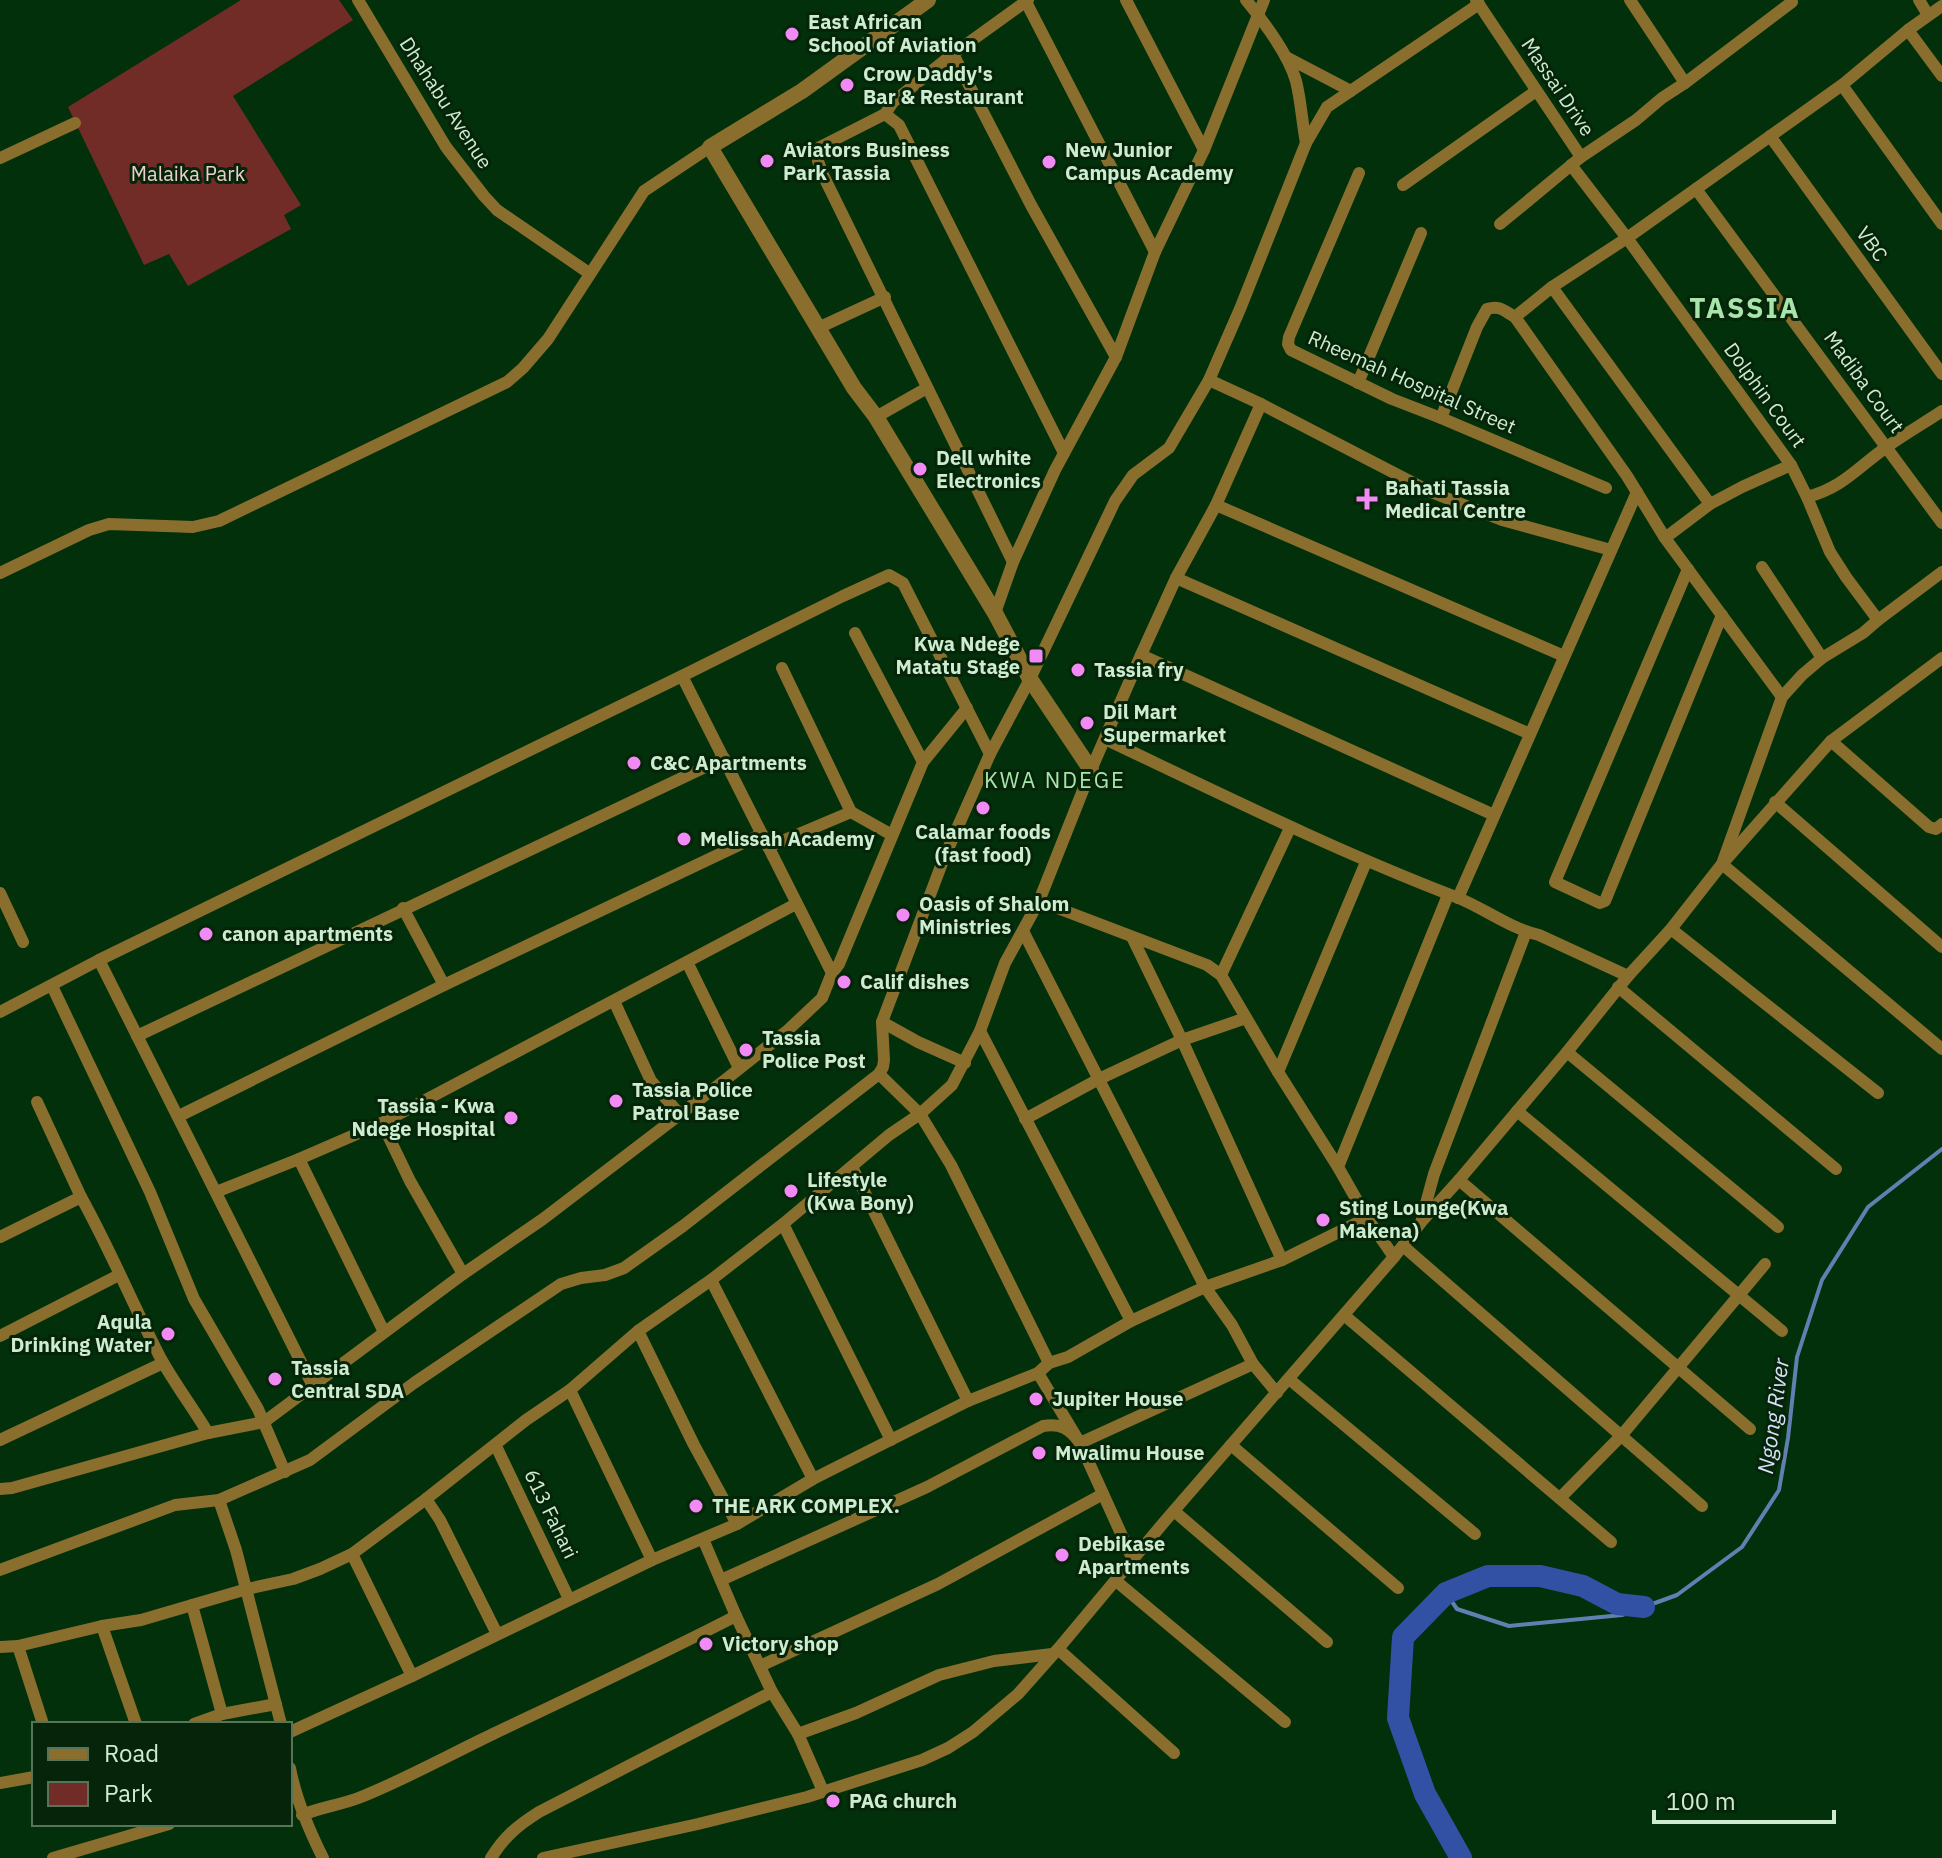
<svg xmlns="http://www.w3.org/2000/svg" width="1942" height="1858" viewBox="0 0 1942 1858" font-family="'IBM Plex Sans',sans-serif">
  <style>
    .green { fill: #722c28 }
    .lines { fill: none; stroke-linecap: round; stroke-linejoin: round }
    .stream { stroke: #6180b1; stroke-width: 4 }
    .river { stroke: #3251a4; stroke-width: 22 }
    .minor { stroke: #896e2d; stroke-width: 12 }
    .tertiary { stroke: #896e2d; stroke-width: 16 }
    .poi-dot { fill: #f18af4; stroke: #052409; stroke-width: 3 }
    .labels { text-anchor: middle; stroke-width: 6; stroke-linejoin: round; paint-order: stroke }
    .poi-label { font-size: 20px; font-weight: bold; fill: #ceeccf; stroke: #052409; text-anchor: start }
    .street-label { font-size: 20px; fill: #ceeccf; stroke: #052409 }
    .park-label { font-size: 20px; fill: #eccfcb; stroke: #052409 }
    .neighbourhood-label { font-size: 22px; letter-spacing: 2px; fill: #a7e5ab; stroke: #052409 }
    .water-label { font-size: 22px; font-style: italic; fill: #d7e1f9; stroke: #052409 }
    .district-label { font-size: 28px; font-weight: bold; letter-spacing: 2px; fill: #a7e5ab; stroke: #052409 }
  </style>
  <rect width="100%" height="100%" fill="#01300a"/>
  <!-- green -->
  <polygon class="green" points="241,0 339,0 353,20 233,96 301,205 284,215 291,229 188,286 169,254 144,265 68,107"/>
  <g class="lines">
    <!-- stream -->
    <polyline class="stream" points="1446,1593 1457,1609 1509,1626 1622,1615 1677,1595 1742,1547 1779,1490 1788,1438 1797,1357 1822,1280 1868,1207 1942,1149"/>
    <!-- river -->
    <polyline class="river" points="1461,1858 1425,1794 1398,1718 1403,1637 1446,1593 1488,1576 1540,1576 1583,1586 1617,1604 1644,1607"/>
    <!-- minor -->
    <g class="minor">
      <polyline points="358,0 446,147 484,196 497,210 589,273"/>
      <polyline points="1028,0 953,54 1031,205 1116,357"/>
      <polyline points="1126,0 1204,150"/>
      <path d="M 1246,0 C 1264,22 1288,53 1296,81 C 1301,101 1302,122 1306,143"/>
      <polyline points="1476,0 1581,157"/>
      <polyline points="1919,0 1928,15"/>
      <polyline points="1026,2 1155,252"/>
      <polyline points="1908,30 1942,76"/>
      <polyline points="1286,57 1351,91"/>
      <polyline points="1685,83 1792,2"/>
      <polyline points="1842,85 1942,224"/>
      <polyline points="885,114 893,102 953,54"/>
      <polyline points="1770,136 1942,374"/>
      <polyline points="0,158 75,123"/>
      <polyline points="1359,173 1289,337 1288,344 1291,350 1392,399 1441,418 1606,488"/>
      <polyline points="1403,185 1536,91"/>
      <polyline points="1696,189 1942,523"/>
      <polyline points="1500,224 1581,157 1636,120 1662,98 1685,83 1630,0"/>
      <polyline points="1552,287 1710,504"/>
      <polyline points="1515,317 1552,287 1627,238 1842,85 1908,30 1942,6"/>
      <polyline points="818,328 885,297"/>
      <polyline points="1209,380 1261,404 1431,492 1502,520 1611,550"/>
      <polyline points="1358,383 1421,233"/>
      <polyline points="876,417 927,388"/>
      <path d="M 1441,418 L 1477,327 L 1487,309 C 1500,305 1504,311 1515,317 L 1627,476 L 1665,538 L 1782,697"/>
      <path d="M 1807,497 C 1843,488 1859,466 1888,446 C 1905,434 1924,423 1942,411"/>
      <polyline points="1216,505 1564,656"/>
      <polyline points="1665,538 1710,504 1742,487 1791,465"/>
      <polyline points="1013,562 823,175 818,161 820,147 885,114 899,125 1064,453"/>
      <polyline points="1762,567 1822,658"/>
      <polyline points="1688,569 1555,882 1600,903 1605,901 1722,615"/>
      <polyline points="0,573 89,530 109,524 193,527 219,521 507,382 523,368 548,339 644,191 710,147"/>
      <polyline points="1176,578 1530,734"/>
      <polyline points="995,613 1013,562 1055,470 1116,357 1155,252 1204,150 1264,0"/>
      <polyline points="1878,620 1942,572"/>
      <polyline points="855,633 923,762"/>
      <polyline points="1141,655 1494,815"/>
      <polyline points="1942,658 1831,741 1722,864 1942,1049"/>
      <polyline points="782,668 851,812"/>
      <polyline points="682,676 832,973"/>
      <path d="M 1105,739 C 1221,794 1336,851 1456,897 C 1484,908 1509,928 1539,935 L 1628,976"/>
      <polyline points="1831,741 1929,827 1936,829 1942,824"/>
      <polyline points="1775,802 1942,947"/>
      <polyline points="768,847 851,812 892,835"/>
      <polyline points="0,893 23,942"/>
      <polyline points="1458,898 1637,492"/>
      <polyline points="1039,901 1207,965 1221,975 1278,1072 1338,1167 1367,1218 1394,1257"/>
      <polyline points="403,908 444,985"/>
      <polyline points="1671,929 1878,1093"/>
      <polyline points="1023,931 1205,1287 1232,1325 1253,1364 1277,1393"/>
      <polyline points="1132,937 1182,1040 1282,1260"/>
      <polyline points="99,960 313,1386"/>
      <polyline points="687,962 739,1068"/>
      <polyline points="1221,975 1290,828"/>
      <polyline points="52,986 150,1192 194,1299 258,1409 285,1472"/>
      <polyline points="1618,987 1836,1169"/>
      <polyline points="614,1001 651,1081 680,1115"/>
      <polyline points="0,1012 99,960 682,676 843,596 889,575 903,583 990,754"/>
      <polyline points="882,1022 918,1042 965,1063"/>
      <polyline points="980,1031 1131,1321"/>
      <polyline points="137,1036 724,758"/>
      <polyline points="1567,1052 1778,1227"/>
      <polyline points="1278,1072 1366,862"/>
      <polyline points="879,1074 920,1114 951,1165 1049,1363"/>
      <polyline points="37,1102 81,1197"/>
      <polyline points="1517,1111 1782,1331"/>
      <polyline points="179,1116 444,985 762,834"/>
      <polyline points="1025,1119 1099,1079 1182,1040 1246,1018"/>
      <polyline points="382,1123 410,1181 463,1274"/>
      <polyline points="299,1159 384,1332"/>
      <polyline points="852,1167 968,1401"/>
      <polyline points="1338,1167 1448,895"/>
      <polyline points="1459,1180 1750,1429"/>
      <polyline points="216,1192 299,1159 382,1123 796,904"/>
      <polyline points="1422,1218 1434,1174 1526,932"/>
      <polyline points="783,1224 891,1440"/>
      <path d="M 0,1237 L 81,1197 C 110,1249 133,1305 161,1359 C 175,1384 193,1408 208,1433"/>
      <polyline points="1403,1246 1702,1506"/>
      <polyline points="711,1280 813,1479"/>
      <polyline points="1344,1315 1611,1542"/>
      <polyline points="638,1331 694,1445 737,1524"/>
      <polyline points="0,1336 119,1275"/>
      <polyline points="1038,1373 1080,1443 1253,1364"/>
      <polyline points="1289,1379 1475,1534"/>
      <polyline points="570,1390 652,1560"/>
      <polyline points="0,1440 163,1363"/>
      <polyline points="1231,1445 1398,1588"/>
      <polyline points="496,1446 569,1599"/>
      <polyline points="0,1489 12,1488 208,1433 264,1422 463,1274 543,1219 725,1080 787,1031 822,998 832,973 839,964 923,762 967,708"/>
      <polyline points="1560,1498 1621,1436 1765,1264"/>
      <polyline points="426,1499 440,1520 497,1634"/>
      <polyline points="219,1500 236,1550 281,1724"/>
      <polyline points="1174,1511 1327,1642"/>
      <polyline points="703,1539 736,1616 772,1692 798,1734 856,1713 939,1675 994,1661 1052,1654"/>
      <polyline points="352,1554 412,1676 652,1560 737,1524 813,1479 968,1401 1038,1373 1049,1363 1068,1357 1131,1321 1205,1287 1282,1260 1367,1218"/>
      <polyline points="0,1570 175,1505 219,1500 310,1460 414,1383 561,1284 581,1278 605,1275 624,1268 683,1226 879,1074 883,1067 884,1060 882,1022 944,858 990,754 1030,679 1115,501 1133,475 1169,448 1209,380 1240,309 1306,143 1327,107 1479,4"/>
      <path d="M 721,1580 L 927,1487 L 1043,1426 C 1061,1423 1070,1429 1080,1443 L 1133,1560"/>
      <polyline points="1116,1581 1285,1722"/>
      <polyline points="192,1605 222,1714"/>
      <polyline points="102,1626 136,1724"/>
      <polyline points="18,1646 43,1724"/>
      <polyline points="0,1647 18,1646 102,1626 141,1620 247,1589 293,1579 320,1569 352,1554 426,1499 526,1420 570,1390 638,1331 711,1280 783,1224 889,1135 920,1114 952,1085 980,1031 1005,963 1039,901 1091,770 1141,655 1176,578 1216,505 1261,404"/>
      <polyline points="1058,1649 1174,1753"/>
      <polyline points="760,1666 938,1584 1103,1494"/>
      <polyline points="194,1724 222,1714 276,1704"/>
      <polyline points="290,1732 412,1676"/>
      <polyline points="798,1734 823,1791"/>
      <path d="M 290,1768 C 296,1800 308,1828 323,1858"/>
      <polyline points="0,1783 34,1777"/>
      <path d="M 302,1815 C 321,1807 341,1805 361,1797 C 406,1779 449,1755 493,1734 C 575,1695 656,1657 736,1616"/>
      <polyline points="53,1858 169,1824"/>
      <path d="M 491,1858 C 505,1836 517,1826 539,1812 L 772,1692"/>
      <polyline points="543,1858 698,1824 807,1797 922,1760 948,1748 973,1732 1018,1694 1058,1649 1165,1521 1394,1257 1422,1221 1459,1180 1567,1052 1628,976 1671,929 1722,864 1782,697 1802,675 1822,658 1863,633 1878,620 1846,577 1830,552 1807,497 1791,465 1627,238 1571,165"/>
    </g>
    <!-- tertiary -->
    <polyline class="tertiary" points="928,0 802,91 710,147 854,388 876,417 995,613 1030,679 1091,770"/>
  </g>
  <!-- markers -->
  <g class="poi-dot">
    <circle cx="792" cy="34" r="8"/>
    <circle cx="847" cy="85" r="8"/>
    <circle cx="767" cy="161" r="8"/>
    <circle cx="1049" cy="162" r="8"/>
    <circle cx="920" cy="469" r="8"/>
    <path d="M1363 487h8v8h8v8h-8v8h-8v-8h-8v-8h8z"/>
    <rect x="1028" y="648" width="16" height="16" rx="4"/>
    <circle cx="1078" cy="670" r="8"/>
    <circle cx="1087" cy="723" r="8"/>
    <circle cx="634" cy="763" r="8"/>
    <circle cx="983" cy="808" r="8"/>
    <circle cx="684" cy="839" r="8"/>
    <circle cx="903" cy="915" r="8"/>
    <circle cx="206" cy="934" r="8"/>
    <circle cx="844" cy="982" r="8"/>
    <circle cx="746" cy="1050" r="8"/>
    <circle cx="616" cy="1101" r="8"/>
    <circle cx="511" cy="1118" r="8"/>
    <circle cx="791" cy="1191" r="8"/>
    <circle cx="1323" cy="1220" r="8"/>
    <circle cx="168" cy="1334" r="8"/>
    <circle cx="275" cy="1379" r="8"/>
    <circle cx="1036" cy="1399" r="8"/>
    <circle cx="1039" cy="1453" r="8"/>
    <circle cx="696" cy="1506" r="8"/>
    <circle cx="1062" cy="1555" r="8"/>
    <circle cx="706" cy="1644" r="8"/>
    <circle cx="833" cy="1801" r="8"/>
  </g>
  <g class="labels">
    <!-- poi labels -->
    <g class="poi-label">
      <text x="808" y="29">East African<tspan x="808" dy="23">School of Aviation</tspan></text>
      <text x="863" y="81">Crow Daddy's<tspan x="863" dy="23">Bar &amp; Restaurant</tspan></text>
      <text x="783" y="157">Aviators Business<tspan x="783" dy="23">Park Tassia</tspan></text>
      <text x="1065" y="157">New Junior<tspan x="1065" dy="23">Campus Academy</tspan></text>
      <text x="936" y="465">Dell white<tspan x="936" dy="23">Electronics</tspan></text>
      <text x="1385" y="495">Bahati Tassia<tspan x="1385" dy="23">Medical Centre</tspan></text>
      <text x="1020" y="651" text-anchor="end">Kwa Ndege<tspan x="1020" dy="23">Matatu Stage</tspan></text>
      <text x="1094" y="677">Tassia fry</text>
      <text x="1103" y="719">Dil Mart<tspan x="1103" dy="23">Supermarket</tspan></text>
      <text x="650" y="770">C&amp;C Apartments</text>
      <text x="983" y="839" text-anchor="middle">Calamar foods<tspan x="983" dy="23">(fast food)</tspan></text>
      <text x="700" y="846">Melissah Academy</text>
      <text x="919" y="911">Oasis of Shalom<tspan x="919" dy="23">Ministries</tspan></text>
      <text x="222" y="941">canon apartments</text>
      <text x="860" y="989">Calif dishes</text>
      <text x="762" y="1045">Tassia<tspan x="762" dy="23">Police Post</tspan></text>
      <text x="632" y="1097">Tassia Police<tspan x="632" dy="23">Patrol Base</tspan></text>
      <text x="495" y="1113" text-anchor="end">Tassia - Kwa<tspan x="495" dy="23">Ndege Hospital</tspan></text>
      <text x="807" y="1187">Lifestyle<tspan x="807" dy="23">(Kwa Bony)</tspan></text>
      <text x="1339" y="1215">Sting Lounge(Kwa<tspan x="1339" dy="23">Makena)</tspan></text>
      <text x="152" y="1329" text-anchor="end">Aqula<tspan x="152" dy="23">Drinking Water</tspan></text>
      <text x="291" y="1375">Tassia<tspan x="291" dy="23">Central SDA</tspan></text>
      <text x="1052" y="1406">Jupiter House</text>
      <text x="1055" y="1460">Mwalimu House</text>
      <text x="712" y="1513">THE ARK COMPLEX.</text>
      <text x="1078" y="1551">Debikase<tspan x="1078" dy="23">Apartments</tspan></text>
      <text x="722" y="1651">Victory shop</text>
      <text x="849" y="1808">PAG church</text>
    </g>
    <!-- street labels -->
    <g class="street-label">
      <text transform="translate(1558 87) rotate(56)" y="7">Massai Drive</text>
      <text transform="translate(446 103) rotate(57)" y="7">Dhahabu Avenue</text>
      <text transform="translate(1872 244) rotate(54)" y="7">VBC</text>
      <text transform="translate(1412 382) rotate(24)" y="7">Rheemah Hospital Street</text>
      <text transform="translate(1864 382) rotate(54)" y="7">Madiba Court</text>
      <text transform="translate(1765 395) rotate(54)" y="7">Dolphin Court</text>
      <text transform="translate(551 1514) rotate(64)" y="7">613 Fahari</text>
    </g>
    <!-- park labels -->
    <g class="park-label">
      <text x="188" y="181">Malaika Park</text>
    </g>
    <!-- neighbourhood labels -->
    <g class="neighbourhood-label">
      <text x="1055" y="788">KWA NDEGE</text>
    </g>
    <!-- water labels -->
    <g class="water-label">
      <text transform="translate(1773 1416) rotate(-82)" y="8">Ngong River</text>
    </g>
    <!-- district labels -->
    <g class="district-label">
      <text x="1745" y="318">TASSIA</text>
    </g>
  </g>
  <!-- legend -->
  <rect x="32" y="1722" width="260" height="104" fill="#052409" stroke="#557458" stroke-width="2"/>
  <rect x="48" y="1748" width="40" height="12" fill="#896e2d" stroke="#557458" stroke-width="2"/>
  <text x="104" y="1762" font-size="24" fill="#ceeccf">Road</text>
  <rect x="48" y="1782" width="40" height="24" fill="#722c28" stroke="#557458" stroke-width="2"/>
  <text x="104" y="1802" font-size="24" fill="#ceeccf">Park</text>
  <!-- scale -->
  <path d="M1654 1810v12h180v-12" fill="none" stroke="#ceeccf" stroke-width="4"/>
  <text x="1666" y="1810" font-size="24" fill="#ceeccf" stroke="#052409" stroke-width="6" paint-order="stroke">100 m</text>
</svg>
